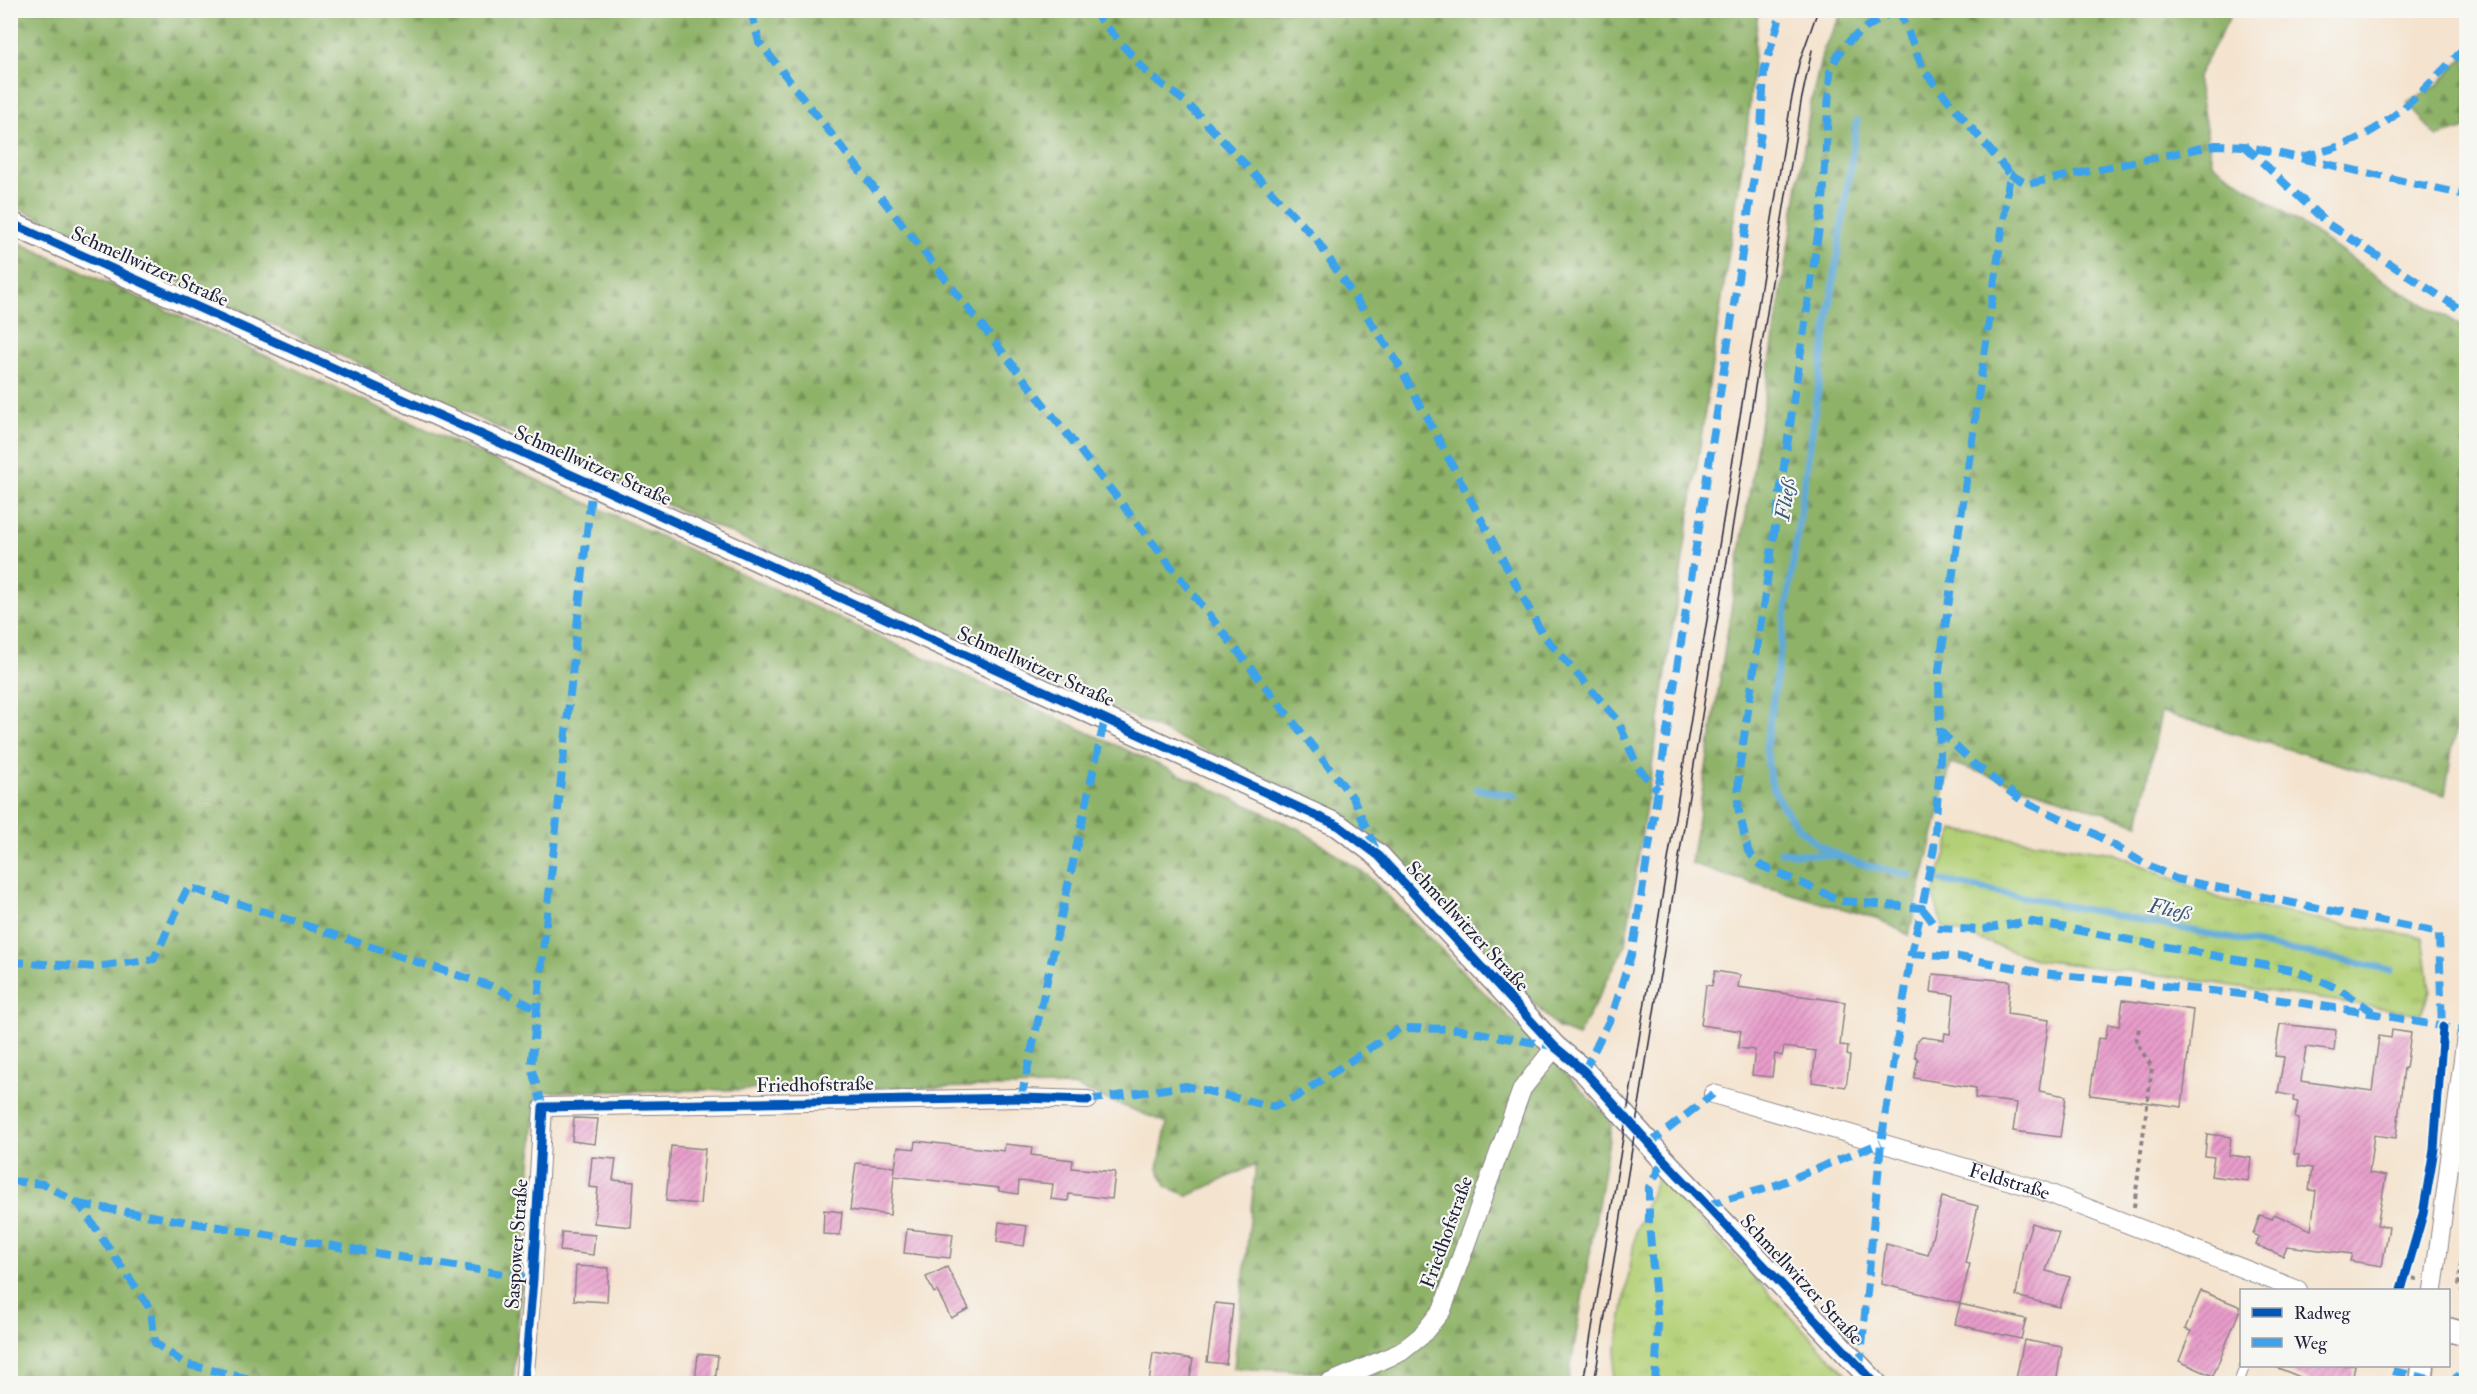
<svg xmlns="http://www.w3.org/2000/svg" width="2477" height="1394" viewBox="0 0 2477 1394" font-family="'IM FELL Double Pica',serif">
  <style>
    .grass { fill: url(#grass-tufts); stroke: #6a7958; stroke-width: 1.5 }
    .forest { fill: url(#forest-firs); stroke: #586a51; stroke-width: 1.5 }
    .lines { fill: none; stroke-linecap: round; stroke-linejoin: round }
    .stream { stroke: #60aad8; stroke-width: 7 }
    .building { fill: url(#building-hatch) }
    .service-casing { stroke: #8b8284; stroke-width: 11 }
    .minor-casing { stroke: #8b8284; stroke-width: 20 }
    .tertiary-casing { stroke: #8b8284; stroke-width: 25 }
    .path { stroke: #8b8284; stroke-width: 4; stroke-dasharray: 4.5 4.5; stroke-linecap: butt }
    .service { stroke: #fff; stroke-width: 9 }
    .minor { stroke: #fff; stroke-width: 18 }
    .tertiary { stroke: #fff; stroke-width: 22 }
    .tram { stroke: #22223b; stroke-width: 1.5 }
    .quiet { stroke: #3ea2ec; stroke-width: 8; stroke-dasharray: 15 8; stroke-linecap: butt }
    .cycleway-casing { stroke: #f6f6f2; stroke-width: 13 }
    .cycleway { stroke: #0057b8; stroke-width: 9 }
    .labels { text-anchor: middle; stroke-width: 4.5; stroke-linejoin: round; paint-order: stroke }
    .street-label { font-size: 20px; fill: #22223b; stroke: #f6f6f2 }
    .water-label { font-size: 21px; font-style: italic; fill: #3b587a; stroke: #f6f6f2 }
  </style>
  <defs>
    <pattern id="grass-tufts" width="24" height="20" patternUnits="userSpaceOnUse" patternTransform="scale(1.5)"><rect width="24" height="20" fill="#b3d076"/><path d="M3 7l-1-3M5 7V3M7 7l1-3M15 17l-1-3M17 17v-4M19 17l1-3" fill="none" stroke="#9ab267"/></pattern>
    <pattern id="forest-firs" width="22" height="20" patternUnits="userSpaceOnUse" patternTransform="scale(1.5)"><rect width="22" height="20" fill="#8eb267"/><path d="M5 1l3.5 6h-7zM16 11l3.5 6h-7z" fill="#749056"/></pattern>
    <pattern id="building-hatch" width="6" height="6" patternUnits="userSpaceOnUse" patternTransform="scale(1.5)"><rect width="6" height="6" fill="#e99dcb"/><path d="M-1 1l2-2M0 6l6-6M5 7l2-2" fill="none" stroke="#bc80a6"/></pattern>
  </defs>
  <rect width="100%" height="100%" fill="#f6f6f2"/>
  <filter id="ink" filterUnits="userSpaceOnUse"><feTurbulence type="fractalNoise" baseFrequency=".0167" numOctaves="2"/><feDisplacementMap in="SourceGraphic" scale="12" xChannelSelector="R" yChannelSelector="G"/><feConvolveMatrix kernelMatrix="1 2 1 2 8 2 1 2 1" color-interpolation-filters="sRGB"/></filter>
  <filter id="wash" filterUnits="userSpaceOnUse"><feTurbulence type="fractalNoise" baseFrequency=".008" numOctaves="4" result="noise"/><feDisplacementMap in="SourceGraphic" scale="24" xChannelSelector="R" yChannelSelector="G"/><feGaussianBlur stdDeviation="1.35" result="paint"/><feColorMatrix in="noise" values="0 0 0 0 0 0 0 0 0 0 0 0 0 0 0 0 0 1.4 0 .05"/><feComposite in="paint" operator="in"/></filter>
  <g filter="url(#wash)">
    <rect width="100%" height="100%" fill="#f4e3ce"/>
    <!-- grass -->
    <g class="grass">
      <polygon points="1953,830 2113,853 2221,899 2340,924 2423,937 2430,991 2421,1014 2160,975 2038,960 1943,927 1933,895"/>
      <polygon points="1658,1176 1854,1383 1611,1383 1636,1231"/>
    </g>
    <!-- forest -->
    <g class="forest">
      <polygon points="11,11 1758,11 1747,131 1625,946 1578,1036 1558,1028 1394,853 1299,793 11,205"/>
      <polygon points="1843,11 2229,11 2231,15 2197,78 2212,163 2384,281 2466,329 2466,661 2445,795 2161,712 2139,824 1951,763 1909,935 1876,918 1717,873 1691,863 1811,103 1823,50"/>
      <polygon points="2466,55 2466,128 2437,137 2407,103 2437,85"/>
      <polygon points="11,239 1299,829 1367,875 1612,1121 1568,1383 1367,1383 1360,1364 1317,1372 1234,1368 1256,1164 1188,1196 1166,1186 1158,1169 1167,1123 1073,1086 537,1092 513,1383 11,1384"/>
    </g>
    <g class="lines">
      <!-- stream -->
      <g class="stream">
        <path d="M 1857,121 L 1766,748 C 1768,759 1768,774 1772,785 C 1801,852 1845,862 1910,875"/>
        <polyline points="1477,789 1515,796"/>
        <polyline points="1781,852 1834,856"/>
        <polyline points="1942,881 2391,970"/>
      </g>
    </g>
    <g id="blocks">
      <!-- building -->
      <g class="building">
        <polygon points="1715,971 1740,975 1738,987 1845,1002 1840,1045 1848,1046 1847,1055 1850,1056 1846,1087 1812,1082 1816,1051 1784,1047 1782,1056 1775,1054 1772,1077 1752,1075 1755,1050 1738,1048 1741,1031 1701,1025 1706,985 1712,986"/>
        <polygon points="1933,974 2010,981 2007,1014 2049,1020 2039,1091 2066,1096 2060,1137 2013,1131 2017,1103 1975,1098 1976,1088 1914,1078 1918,1059 1915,1056 1916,1043 1922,1037 1944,1040 1945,1033 1950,1034 1954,995 1931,992"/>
        <polygon points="2123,1000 2193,1010 2182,1107 2090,1095 2098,1038 2105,1039 2108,1024 2119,1026"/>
        <polygon points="2280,1024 2336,1030 2334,1051 2306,1047 2301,1081 2372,1091 2379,1036 2391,1038 2392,1030 2411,1033 2406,1068 2404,1068 2396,1138 2374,1135 2369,1173 2386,1176 2377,1225 2389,1227 2382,1266 2350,1261 2352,1254 2287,1246 2283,1256 2256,1245 2259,1237 2253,1234 2260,1215 2272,1219 2274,1214 2311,1230 2316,1191 2309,1190 2312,1168 2298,1166 2299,1155 2294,1154 2299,1119 2295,1118 2298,1102 2293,1101 2294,1096 2278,1093 2284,1057 2275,1056"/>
        <polygon points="574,1118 598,1119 595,1144 572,1141"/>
        <polygon points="2207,1134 2231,1137 2229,1155 2251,1158 2248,1181 2211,1176 2214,1157 2205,1156"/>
        <polygon points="916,1141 1004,1151 1005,1144 1032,1147 1031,1155 1073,1160 1072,1168 1115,1172 1112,1199 1069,1194 1068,1201 1051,1199 1053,1184 1019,1181 1018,1194 999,1191 999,1188 894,1176 890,1215 850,1210 856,1163 895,1167 894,1175 898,1147 915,1149"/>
        <polygon points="671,1146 705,1149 700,1204 666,1201"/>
        <polygon points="592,1157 616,1159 613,1180 634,1182 631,1227 594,1223 598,1188 589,1187"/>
        <polygon points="1942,1197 1978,1206 1965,1263 1970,1264 1960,1303 1881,1284 1886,1244 1928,1255"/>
        <polygon points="824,1210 842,1212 840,1235 823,1234"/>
        <polygon points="999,1222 1027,1226 1024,1246 997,1242"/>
        <polygon points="2032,1223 2059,1233 2046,1271 2070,1277 2059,1307 2016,1296 2023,1250"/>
        <polygon points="907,1229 953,1234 950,1258 904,1253"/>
        <polygon points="562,1232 595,1235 593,1255 560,1251"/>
        <polygon points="576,1266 609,1268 607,1302 574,1300"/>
        <polygon points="947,1267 969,1309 951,1318 937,1291 934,1293 926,1277"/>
        <polygon points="2201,1291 2241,1307 2213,1376 2179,1361 2191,1331 2185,1329"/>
        <polygon points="1215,1303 1233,1305 1226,1364 1207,1362"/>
        <polygon points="1960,1304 2026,1319 2021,1339 1955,1324"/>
        <polygon points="2024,1340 2062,1347 2056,1383 2039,1383 2016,1379"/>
        <polygon points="1153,1353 1193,1359 1189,1383 1149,1383"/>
        <polygon points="698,1354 718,1356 715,1383 695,1383"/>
        <polygon points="2355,1365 2352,1383 2315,1383 2273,1366"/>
      </g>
    </g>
  </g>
  <g filter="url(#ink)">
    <use href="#blocks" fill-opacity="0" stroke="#8b8284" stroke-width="1.5"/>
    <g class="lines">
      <!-- service casing -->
      <g class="service-casing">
        <polyline id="service" points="2238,1384 2245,1366"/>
      </g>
      <!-- minor casing -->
      <g class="minor-casing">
        <g id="minor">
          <path id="s1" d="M 1713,1094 L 2038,1189 L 2298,1290"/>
          <polyline points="2433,1290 2466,1036"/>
          <polyline points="524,1384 533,1279 543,1107 1021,1098 1088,1100"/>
          <polyline points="1327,1384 1401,1352 1421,1336 1442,1310 1522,1089 1555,1047"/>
        </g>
      </g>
      <!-- tertiary casing -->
      <g class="tertiary-casing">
        <g id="tertiary">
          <polyline points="10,223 592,484 1339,826 1379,856 1555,1047 1584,1071 1664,1160 1876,1384"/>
          <polyline points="2448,1329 2466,1334"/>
          <polyline points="2421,1384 2423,1366"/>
        </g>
      </g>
      <!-- path -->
      <g class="path">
        <polyline points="2134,1207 2152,1067 2136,1042 2139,1028"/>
        <polyline points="2466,1227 2459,1285 2466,1297"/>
        <polyline points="2404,1277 2417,1279"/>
      </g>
      <!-- service -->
      <use href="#service" class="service"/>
      <!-- minor -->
      <use href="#minor" class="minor"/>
      <!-- tertiary -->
      <use href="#tertiary" class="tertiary"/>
      <!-- tram -->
      <g class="tram">
        <polyline points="1583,1384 1791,102 1799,63 1818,10"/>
        <polyline points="1594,1384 1801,102 1812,50"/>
      </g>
      <!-- quiet -->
      <g class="quiet">
        <polyline points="751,10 759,42 1353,798 1377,852"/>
        <polyline points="1092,10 1148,74 1187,103 1316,239 1396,360 1543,635 1617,719 1638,768 1658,790"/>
        <polyline points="1899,10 1924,71 2010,174 1939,670 1940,761 1934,848 1922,908 1937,928 1979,930 2028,921 2297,971 2341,990 2376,1014"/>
        <polyline points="2245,146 2328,224 2466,313"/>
        <path d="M 2302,157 C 2325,151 2348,145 2368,133 C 2406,112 2436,76 2466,47"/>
        <polyline points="2010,174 2027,184 2216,145 2245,146 2466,195"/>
        <polyline points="1939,730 1975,765 2021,800 2093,833 2138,860 2176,879 2439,933 2442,1031"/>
        <polyline points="1911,954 1959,957 2043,973 2241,994 2376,1014 2466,1031"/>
        <polyline points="10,962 97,967 154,959 188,887 497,988 536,1009"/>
        <polyline points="1584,1071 1613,1013 1633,949 1761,132 1764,71 1782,10"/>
        <polyline points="1021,1098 1105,718"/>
        <polyline points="1088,1100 1186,1086 1274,1107 1296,1097 1400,1028 1457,1029 1552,1046"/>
        <polyline points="543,1107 531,1067 592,484"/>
        <polyline points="1649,1144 1713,1094"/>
        <polyline points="10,1181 43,1184 79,1204 151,1310 155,1343 185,1364 272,1384"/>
        <polyline points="79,1204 533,1279"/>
        <polyline points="1707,1205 1771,1187 1881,1143"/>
        <path d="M 1860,1367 L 1881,1143 L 1911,954 L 1922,908 L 1842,901 L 1760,865 L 1748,851 L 1738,807 L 1739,771 L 1823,201 L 1830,72 C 1843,37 1865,29 1895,10"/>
        <polyline points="2393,1371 2448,1383"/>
        <polyline points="1655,1384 1658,1323 1649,1223 1649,1187 1664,1160"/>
        <polyline points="2448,1384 2466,1370"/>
      </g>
      <!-- cycleway casing -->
      <g class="cycleway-casing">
        <g id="cycleway">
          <polyline points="10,223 592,484 1339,826 1379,856 1555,1047 1584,1071 1664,1160 1876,1384"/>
          <polyline points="2401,1290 2423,1214 2434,1149 2443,1027"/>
          <polyline points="524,1384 533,1279 543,1107 1021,1098 1088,1100"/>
        </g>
      </g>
      <!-- cycleway -->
      <use href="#cycleway" class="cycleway"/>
    </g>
  </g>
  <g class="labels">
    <!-- street labels -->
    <g class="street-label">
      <text transform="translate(150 266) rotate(24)" y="7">Schmellwitzer Straße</text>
      <text transform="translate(593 465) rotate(24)" y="7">Schmellwitzer Straße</text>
      <text transform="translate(1036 666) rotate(24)" y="7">Schmellwitzer Straße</text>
      <text transform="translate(1468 926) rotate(47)" y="7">Schmellwitzer Straße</text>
      <text transform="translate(815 1084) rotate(-1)" y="7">Friedhofstraße</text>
      <text dy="7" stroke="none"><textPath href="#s1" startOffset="309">Feldstraße</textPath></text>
      <text transform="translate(1446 1232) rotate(-70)" y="7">Friedhofstraße</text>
      <text transform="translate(516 1244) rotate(-86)" y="7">Saspower Straße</text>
      <text transform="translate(1802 1279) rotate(47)" y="7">Schmellwitzer Straße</text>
    </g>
    <!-- water labels -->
    <g class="water-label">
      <text transform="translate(1785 499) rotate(-82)" y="7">Fließ</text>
      <text transform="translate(2170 909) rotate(11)" y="7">Fließ</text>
    </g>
  </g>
  <!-- margin -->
  <rect width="2477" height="1394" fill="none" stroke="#f6f6f2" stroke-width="36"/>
  <!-- legend -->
  <rect x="2240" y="1289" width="210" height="78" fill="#f6f6f2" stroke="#a1a1a9" stroke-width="1.5"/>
  <rect x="2252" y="1308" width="30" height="9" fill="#0057b8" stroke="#a1a1a9" stroke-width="1.5"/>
  <text x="2294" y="1319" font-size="18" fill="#22223b">Radweg</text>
  <rect x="2252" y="1338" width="30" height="9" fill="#3ea2ec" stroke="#a1a1a9" stroke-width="1.5"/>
  <text x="2294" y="1349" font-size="18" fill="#22223b">Weg</text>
</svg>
